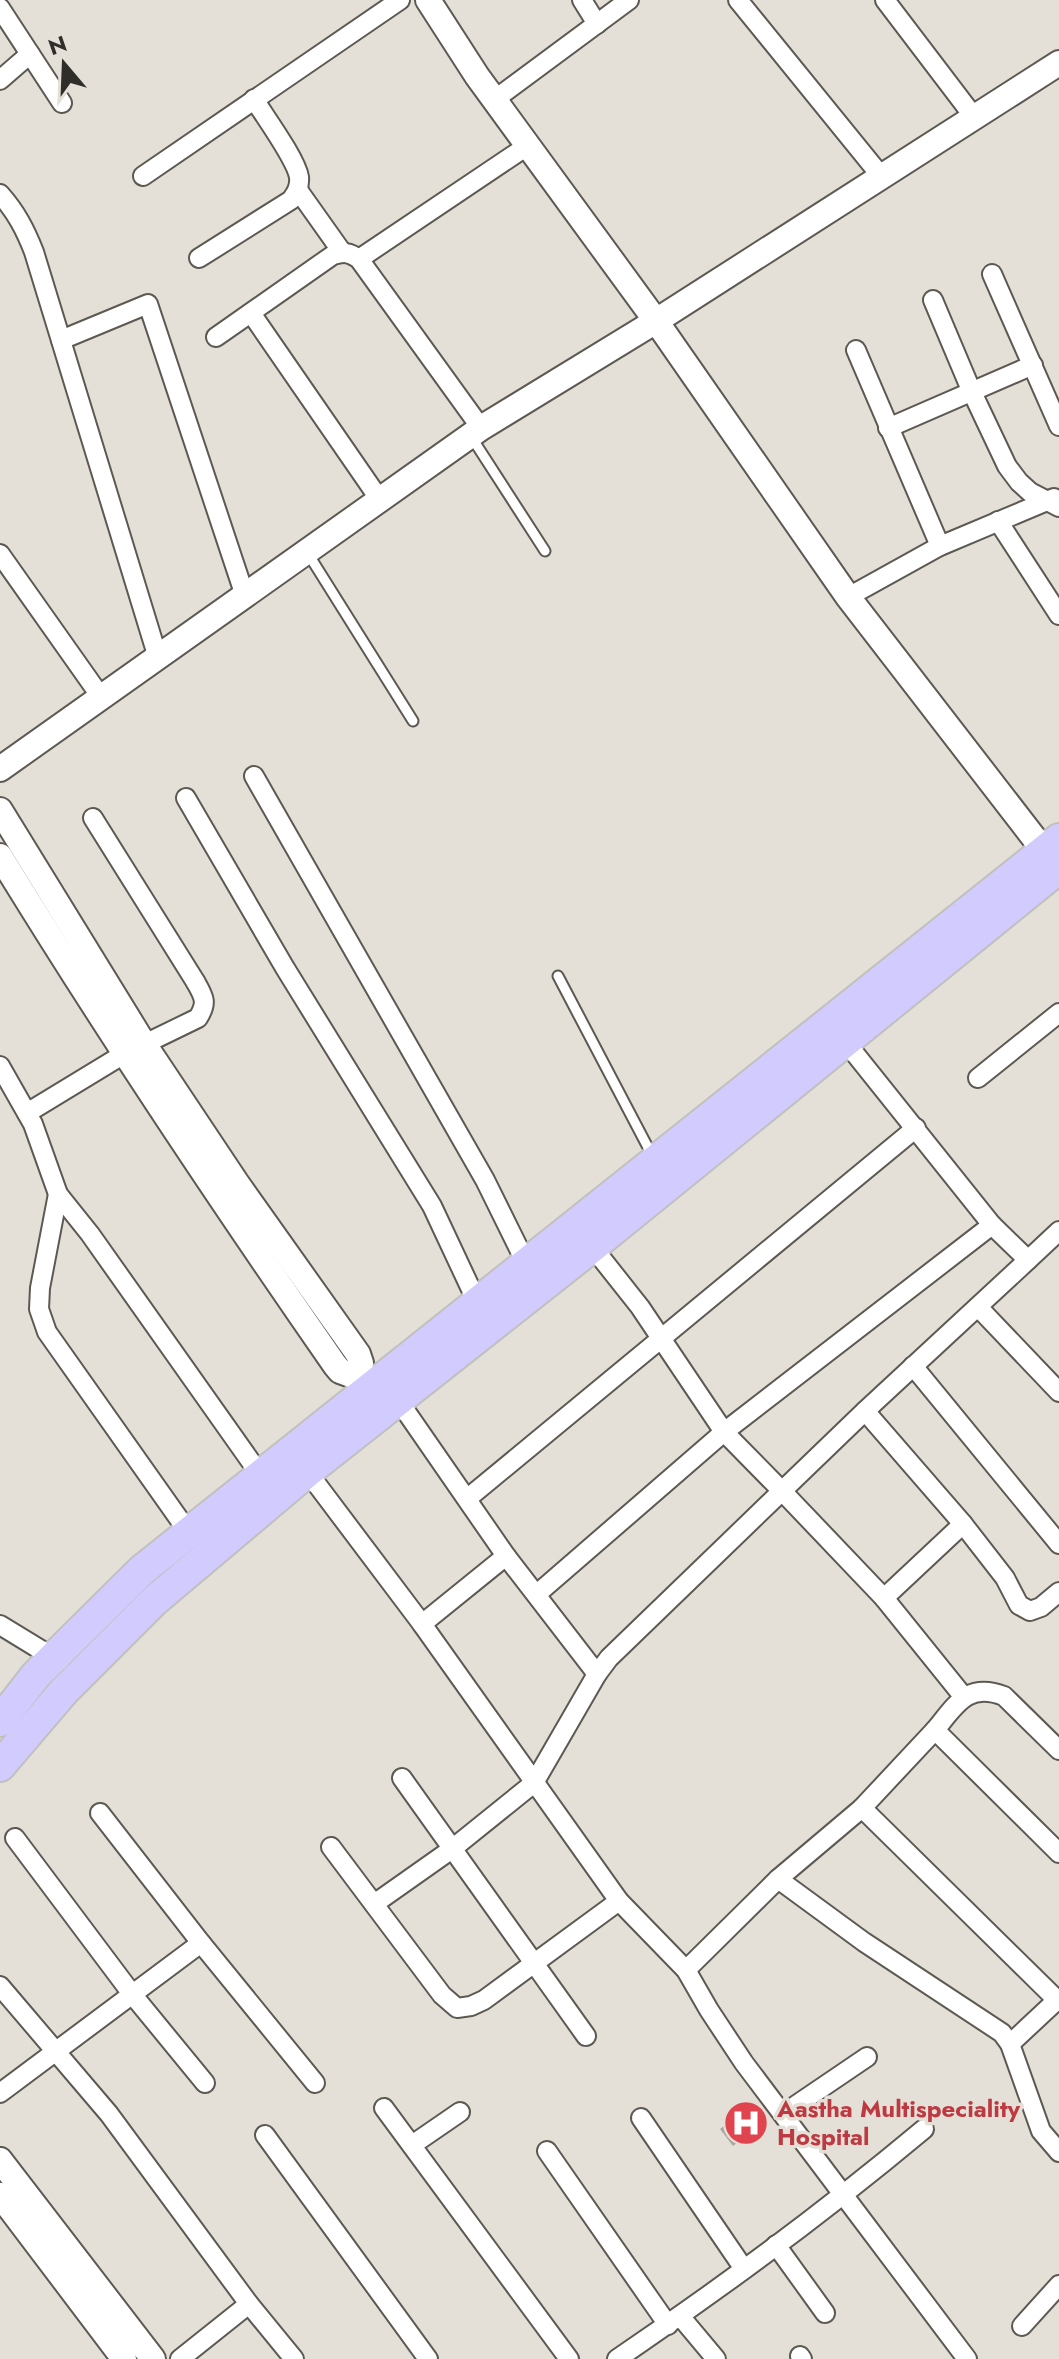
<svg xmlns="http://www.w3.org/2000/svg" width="1059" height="2359" viewBox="0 0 1059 2359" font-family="Jost,sans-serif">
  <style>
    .building { fill: #aba79f }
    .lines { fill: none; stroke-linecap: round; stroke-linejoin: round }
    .service-casing { stroke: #5d5952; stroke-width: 13 }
    .minor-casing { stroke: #5d5952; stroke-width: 22 }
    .tertiary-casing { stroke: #5d5952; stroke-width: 28 }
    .primary-casing { stroke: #c1c0bf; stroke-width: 34 }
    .service { stroke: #fff; stroke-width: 9 }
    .minor { stroke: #fff; stroke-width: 18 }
    .tertiary { stroke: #fff; stroke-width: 24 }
    .primary { stroke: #d1cbfe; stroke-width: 30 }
    .labels { text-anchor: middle; stroke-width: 7; stroke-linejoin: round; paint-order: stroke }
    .health-label { font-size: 24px; font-weight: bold; fill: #be3a42; stroke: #e4e0d7; text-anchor: start }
  </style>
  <rect width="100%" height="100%" fill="#e4e0d7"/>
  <!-- building -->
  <polygon class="building" points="755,2102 768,2119 733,2146 720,2129"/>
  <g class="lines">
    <!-- service casing -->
    <g class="service-casing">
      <g id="service">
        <polyline points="472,438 545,551"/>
        <polyline points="307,552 413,721"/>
        <polyline points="558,976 653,1157"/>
      </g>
    </g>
    <!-- minor casing -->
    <g class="minor-casing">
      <g id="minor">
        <polyline points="582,0 597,24"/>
        <polyline points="738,0 881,176"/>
        <polyline points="885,0 974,117"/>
        <polyline points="0,8 62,103"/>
        <polyline points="0,80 30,54"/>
        <polyline points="494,100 629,0"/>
        <polyline points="143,176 400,0"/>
        <polyline points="298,190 342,252"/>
        <path d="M 0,194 C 16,212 25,229 34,252 L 158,658"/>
        <path d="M 199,258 L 291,200 C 296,193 300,187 299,177 C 296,159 265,117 254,99"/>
        <polyline points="359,259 527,146"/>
        <polyline points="992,274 1059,426"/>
        <polyline points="933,300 971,390 1007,466 1019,482 1030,492 1059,507"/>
        <polyline points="251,313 380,500"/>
        <path d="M 216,337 L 333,255 C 344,252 349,252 359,259 L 481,428"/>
        <polyline points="61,340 148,304 245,596"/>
        <polyline points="856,350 940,546"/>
        <polyline points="888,428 1033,365"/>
        <polyline points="998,521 1059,615"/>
        <polyline points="0,554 101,697"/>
        <polyline points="848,597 940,546 1054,498"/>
        <polyline points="254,776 485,1180 526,1263"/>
        <polyline points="186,798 285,968 432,1206 477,1302"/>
        <polyline points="0,1066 33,1124 58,1194 90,1234 261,1476"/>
        <polyline points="978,1078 1059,1013"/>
        <path d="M 27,1113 L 124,1054 L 198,1018 C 208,1002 204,997 195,981 L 93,818"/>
        <polyline points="58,1194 40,1288 39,1309 47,1332 189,1533"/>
        <polyline points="992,1225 1028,1260 1059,1231"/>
        <polyline points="587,1240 640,1307 724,1432 782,1491 865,1411 1028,1260"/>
        <polyline points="978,1307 1059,1392"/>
        <polyline points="913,1366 1059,1544"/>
        <polyline points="398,1400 506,1556 597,1674"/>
        <polyline points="865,1411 963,1524 1005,1578 1019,1605 1030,1611 1041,1607 1059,1592"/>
        <polyline points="303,1466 422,1624 619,1901 686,1970 709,2010 744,2063 967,2359"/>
        <polyline points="468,1498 916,1128"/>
        <polyline points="537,1594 724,1432 992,1225 840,1035"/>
        <polyline points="884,1598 963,1524"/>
        <polyline points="422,1624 506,1556"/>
        <polyline points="0,1625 59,1661"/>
        <polyline points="935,1730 862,1808 1059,2002"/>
        <path d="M 1059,1750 L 1004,1696 C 967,1682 956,1705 935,1730 L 1059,1853"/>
        <polyline points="402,1778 586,2036"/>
        <polyline points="100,1813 201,1943"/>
        <polyline points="15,1838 132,1994 205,2083"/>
        <polyline points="331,1847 442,1995 457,2008 471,2006 484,2000 619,1901"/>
        <polyline points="778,1879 864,1942 1002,2033 1010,2044 1041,2131 1059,2152"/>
        <polyline points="374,1904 452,1849 534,1783 597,1674 609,1658 782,1491 884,1598 963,1696"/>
        <polyline points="686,1970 778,1879 862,1808"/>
        <polyline points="0,1986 109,2114 249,2304 294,2359"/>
        <polyline points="1010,2044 1057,2000"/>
        <polyline points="0,2093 201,1943 315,2083"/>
        <polyline points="384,2108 569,2359"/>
        <polyline points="783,2114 867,2057"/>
        <polyline points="641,2118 744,2269"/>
        <polyline points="265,2135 428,2359"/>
        <polyline points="412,2145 460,2112"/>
        <polyline points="547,2151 668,2325"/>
        <polyline points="776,2245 825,2313"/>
        <polyline points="680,2316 716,2359"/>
        <polyline points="1022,2326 1059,2285"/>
        <polyline points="800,2356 802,2359"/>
        <polyline points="180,2359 249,2304"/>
        <path d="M 617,2359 C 723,2287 826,2211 924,2129"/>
      </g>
    </g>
    <!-- tertiary casing -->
    <g class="tertiary-casing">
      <g id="tertiary">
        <polyline points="428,0 477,76 656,321 848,597 1055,865"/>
        <polyline points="0,769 481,428 656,321 1059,63"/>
        <polyline points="0,810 144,1044 236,1182 358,1354 361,1363 359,1378"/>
        <path d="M 0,856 C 106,1029 219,1198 335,1365 L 340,1371 L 359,1378 L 378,1404"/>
        <polyline points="0,2160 153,2359"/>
        <polyline points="0,2195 124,2359"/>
      </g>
    </g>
    <!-- primary casing -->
    <g class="primary-casing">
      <g id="primary">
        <polyline points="0,1721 36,1675 142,1570 1059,839"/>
        <polyline points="0,1766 64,1691 154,1601 307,1472 592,1247 1059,868"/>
      </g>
    </g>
    <!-- service -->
    <use href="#service" class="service"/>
    <!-- minor -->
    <use href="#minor" class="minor"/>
    <!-- tertiary -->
    <use href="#tertiary" class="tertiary"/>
    <!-- primary -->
    <use href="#primary" class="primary"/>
  </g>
  <!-- icons -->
  <defs>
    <g id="hospital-disc" transform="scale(2.3)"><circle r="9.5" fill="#e0444e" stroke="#e4e0d7"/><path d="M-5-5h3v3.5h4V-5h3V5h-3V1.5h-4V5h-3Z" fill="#fff"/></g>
  </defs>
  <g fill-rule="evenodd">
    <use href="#hospital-disc" x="746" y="2123"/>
  </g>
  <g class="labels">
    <!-- health labels -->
    <g class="health-label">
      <text x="777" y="2117">Aastha Multispeciality<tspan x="777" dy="28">Hospital</tspan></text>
    </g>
  </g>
  <!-- north arrow -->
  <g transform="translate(64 64) rotate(341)" stroke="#e4e0d7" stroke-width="6" paint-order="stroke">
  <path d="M0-6L14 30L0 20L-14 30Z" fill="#302e2b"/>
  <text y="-12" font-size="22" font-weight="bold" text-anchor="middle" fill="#302e2b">N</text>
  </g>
</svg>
